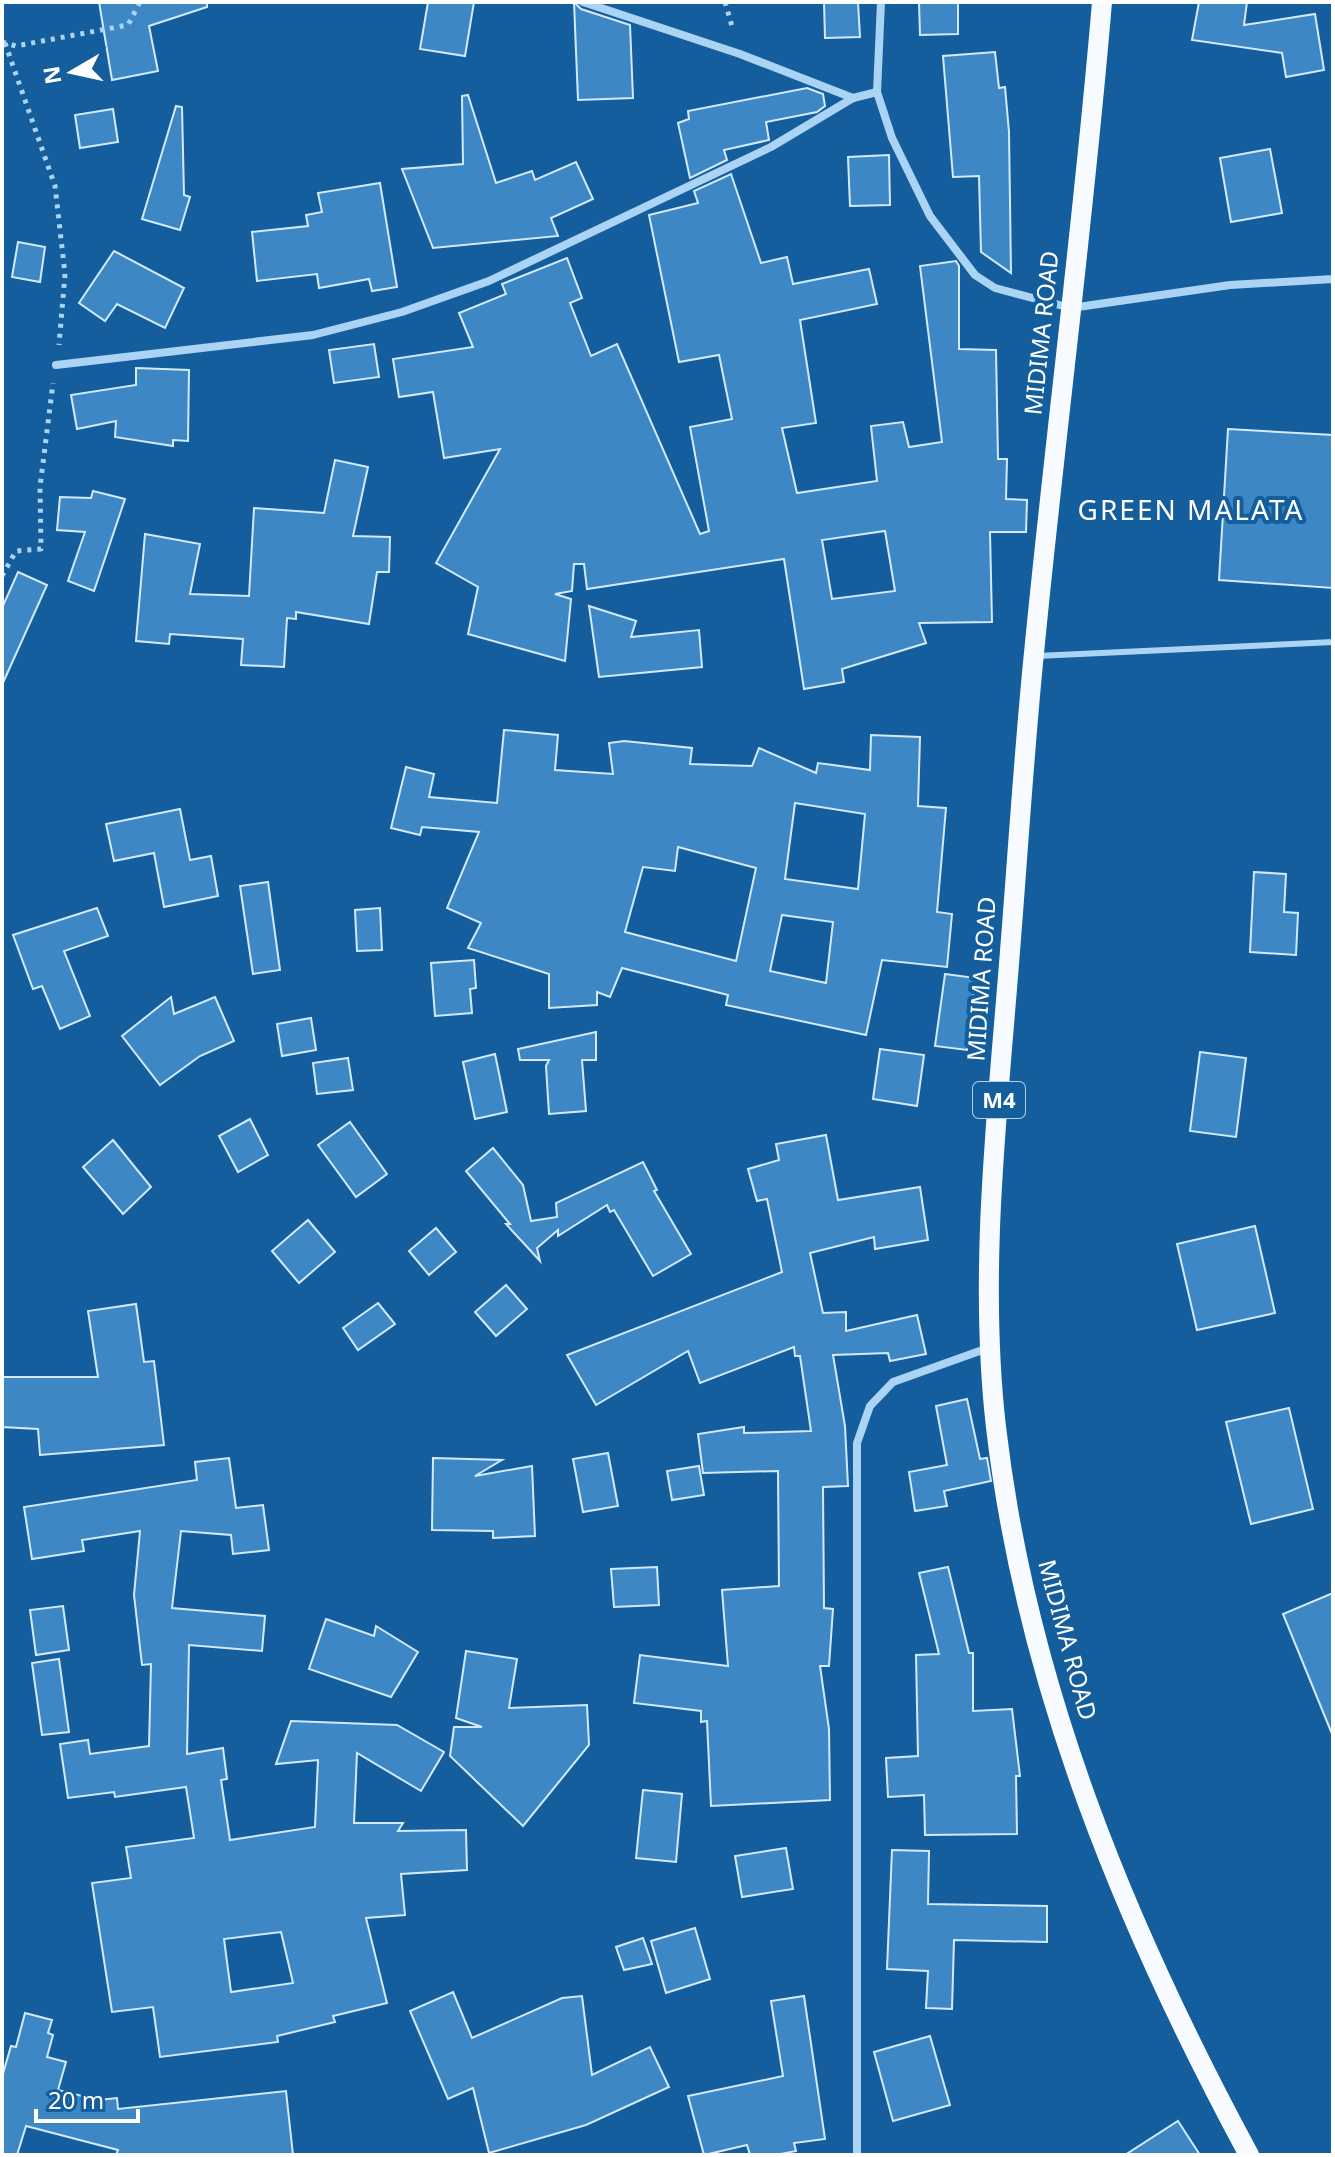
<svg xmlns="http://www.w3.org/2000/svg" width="1335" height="2157" viewBox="0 0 1335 2157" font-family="'Noto Sans',sans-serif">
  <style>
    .building { fill: #3d87c4; stroke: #d3eafd; stroke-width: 2; fill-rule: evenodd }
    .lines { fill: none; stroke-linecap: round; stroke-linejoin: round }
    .path { stroke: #abd3f4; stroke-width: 5; stroke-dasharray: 4 6; stroke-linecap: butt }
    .lane { stroke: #abd3f4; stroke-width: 6 }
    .street { stroke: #abd3f4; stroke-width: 8 }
    .primary { stroke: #f7fbff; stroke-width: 20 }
    .labels { text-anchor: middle; stroke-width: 8; stroke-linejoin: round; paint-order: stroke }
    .shield { fill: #145e9d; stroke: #b8cfe2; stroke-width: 2 }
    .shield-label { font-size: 22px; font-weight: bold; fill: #fff }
    .street-label { font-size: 24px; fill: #fff; stroke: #145e9d }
    .quarter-label { font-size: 28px; letter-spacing: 2px; fill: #fff; stroke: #145e9d }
  </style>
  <rect width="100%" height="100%" fill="#145e9d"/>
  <!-- building -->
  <g class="building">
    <polygon points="99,2 207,2 207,7 149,26 158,71 112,80"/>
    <polygon points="428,2 474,2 465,56 420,49"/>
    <polygon points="574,2 581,9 630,25 633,98 578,100"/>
    <polygon points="824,2 858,2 860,37 825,38"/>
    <polygon points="919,2 958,2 958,34 920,35"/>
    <polygon points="1199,2 1247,2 1244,25 1315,14 1324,70 1286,77 1282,53 1192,40"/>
    <polygon points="995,52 999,88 1005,87 1009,132 1011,273 981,252 979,176 953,177 943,56"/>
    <polygon points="807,88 823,94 825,106 817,112 766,122 769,140 724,150 727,160 690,178 678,123 689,119 688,111"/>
    <polygon points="468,95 496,183 532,171 535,180 576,162 593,199 551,218 558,236 433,248 402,169 463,164 462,96"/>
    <polygon points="176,106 182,107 184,195 190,197 180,230 142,219"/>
    <polygon points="113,109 118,142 80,148 75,115"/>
    <polygon points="1270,149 1282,213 1231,222 1220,158"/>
    <polygon points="889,155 890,205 850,206 848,157"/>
    <path d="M 731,174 L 761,263 L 787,257 L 793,284 L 869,269 L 877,304 L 800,320 L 816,423 L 782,428 L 797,493 L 877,481 L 871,426 L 903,422 L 909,447 L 942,442 L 920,266 L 956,261 L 959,266 L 959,349 L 996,350 L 998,459 L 1007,459 L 1006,499 L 1027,500 L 1026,532 L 990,532 L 992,622 L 919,623 L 926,643 L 842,669 L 844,682 L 804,689 L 784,559 L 587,589 L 584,564 L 574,564 L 572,591 L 555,594 L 571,599 L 565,661 L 468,634 L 478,587 L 436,563 L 500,449 L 444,458 L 433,392 L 399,397 L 393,359 L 473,347 L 459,313 L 506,294 L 502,284 L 567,258 L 582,298 L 570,303 L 591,356 L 617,344 L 700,534 L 709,531 L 690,427 L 732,419 L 719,355 L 679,362 L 649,215 L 698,203 L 694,191 ZM 885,531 L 895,591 L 832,599 L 822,540 Z"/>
    <polygon points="380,183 397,287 372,291 369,279 319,288 317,274 257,281 252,232 308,226 306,215 322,212 318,193"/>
    <polygon points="18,242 45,247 40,282 12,277"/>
    <polygon points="114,251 184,288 165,328 117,304 105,321 79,303"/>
    <polygon points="374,344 379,377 334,383 329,350"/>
    <polygon points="136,368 189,370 188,441 173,440 173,446 115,437 116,421 77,429 71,395 136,385"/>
    <polygon points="1228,429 1333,435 1333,588 1219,580"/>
    <polygon points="335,460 368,467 353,536 390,537 389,572 377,572 369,624 296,612 296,619 287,618 284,667 241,665 243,639 170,634 169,644 136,641 145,534 200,544 190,594 249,596 254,508 324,513"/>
    <polygon points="93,491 125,499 94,591 68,581 85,532 57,530 60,497 91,498"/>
    <polygon points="18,572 47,585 2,685 2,608"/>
    <polygon points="589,606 636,621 631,637 699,630 702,667 599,677"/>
    <path d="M 504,730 L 558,735 L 555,770 L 613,774 L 609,743 L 624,741 L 692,748 L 690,764 L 752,766 L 759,748 L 816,773 L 818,763 L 870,770 L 871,735 L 920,737 L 918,806 L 946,808 L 937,912 L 952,914 L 947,967 L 882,960 L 866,1035 L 726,1005 L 728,995 L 622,968 L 610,997 L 597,992 L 597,1005 L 549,1008 L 549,974 L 468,948 L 481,923 L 447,908 L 479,832 L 422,827 L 420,835 L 391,828 L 406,767 L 434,774 L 429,797 L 497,803 ZM 795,803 L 865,814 L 858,889 L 785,879 ZM 678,847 L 756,868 L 736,961 L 625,932 L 643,867 L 675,871 ZM 782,915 L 833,922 L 826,983 L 770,971 Z"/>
    <polygon points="180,809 190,860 211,856 218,896 164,907 154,853 114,861 106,824"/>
    <polygon points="1254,872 1286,874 1284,912 1298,913 1296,955 1250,952"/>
    <polygon points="268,882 280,970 253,974 240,886"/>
    <polygon points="97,908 108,936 64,951 90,1016 60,1029 42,986 33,989 13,935"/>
    <polygon points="380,908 382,950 357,951 355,910"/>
    <polygon points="474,960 476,988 470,989 472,1013 435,1016 431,963"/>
    <polygon points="945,974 976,978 967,1050 935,1046"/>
    <polygon points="171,997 174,1014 215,997 234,1041 200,1056 160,1085 122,1036"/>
    <polygon points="311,1018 316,1050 282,1056 277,1024"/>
    <polygon points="596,1032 596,1060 582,1060 586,1111 549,1114 546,1066 549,1060 520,1060 518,1049"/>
    <polygon points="880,1049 924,1055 917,1106 873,1099"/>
    <polygon points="1200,1052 1246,1058 1236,1137 1190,1131"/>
    <polygon points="495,1054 507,1112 475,1119 463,1062"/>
    <polygon points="348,1058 353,1090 317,1094 313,1063"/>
    <polygon points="250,1119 268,1155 238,1172 219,1136"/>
    <polygon points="350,1122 387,1174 356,1197 318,1145"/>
    <polygon points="826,1135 838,1200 920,1187 928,1240 875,1249 874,1237 810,1253 823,1313 846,1312 846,1331 917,1315 926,1354 890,1361 888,1353 833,1355 845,1426 848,1486 823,1487 824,1608 833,1609 829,1666 820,1666 829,1729 830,1800 711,1806 707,1721 701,1722 701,1711 634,1703 640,1655 728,1666 722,1590 779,1586 778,1471 703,1473 698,1434 744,1427 744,1433 811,1431 800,1356 795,1356 794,1347 700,1383 688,1351 596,1405 567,1355 782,1272 767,1199 757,1201 748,1169 779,1160 776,1144"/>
    <polygon points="113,1140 151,1187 123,1214 83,1167"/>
    <polygon points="493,1148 523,1185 531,1221 557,1217 556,1203 643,1162 657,1190 654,1191 691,1254 653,1276 614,1210 610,1212 607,1205 558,1236 558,1230 537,1248 540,1261 506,1224 510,1224 466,1171"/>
    <polygon points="308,1220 335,1252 299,1283 272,1251"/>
    <polygon points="1255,1226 1275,1313 1197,1330 1177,1244"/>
    <polygon points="436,1228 456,1252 429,1275 409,1251"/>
    <polygon points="506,1285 527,1309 496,1336 475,1312"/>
    <polygon points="378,1303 395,1324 358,1350 343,1328"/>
    <polygon points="136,1304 144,1362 154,1361 164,1445 40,1455 38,1429 2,1427 2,1377 98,1377 88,1311"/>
    <polygon points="967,1399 980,1459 987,1458 991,1481 944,1491 947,1506 915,1511 909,1472 947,1465 936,1406"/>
    <polygon points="1289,1408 1313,1509 1251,1524 1226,1422"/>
    <polygon points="608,1453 618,1506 583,1512 573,1459"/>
    <path d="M 229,1458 L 236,1508 L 263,1505 L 269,1550 L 233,1554 L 231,1535 L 181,1531 L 172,1608 L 265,1616 L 262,1651 L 189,1645 L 187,1754 L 223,1748 L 227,1779 L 221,1780 L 230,1840 L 315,1827 L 318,1760 L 276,1764 L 291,1721 L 397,1725 L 444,1752 L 421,1791 L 357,1753 L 354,1823 L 403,1823 L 398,1831 L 466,1830 L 467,1870 L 401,1874 L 405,1915 L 366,1918 L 387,2003 L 333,2016 L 335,2022 L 277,2036 L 278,2042 L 160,2057 L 153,2007 L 112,2012 L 92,1883 L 131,1878 L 126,1847 L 194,1838 L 186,1787 L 115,1797 L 114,1792 L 68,1798 L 60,1744 L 88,1740 L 90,1754 L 149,1746 L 151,1664 L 142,1665 L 134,1595 L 140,1531 L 82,1540 L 84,1551 L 32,1559 L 24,1507 L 197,1480 L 195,1462 ZM 281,1932 L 293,1983 L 231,1992 L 224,1939 Z"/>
    <polygon points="433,1458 502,1460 475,1476 532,1466 535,1536 493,1538 493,1531 432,1530"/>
    <polygon points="699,1466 704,1495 672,1500 667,1471"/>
    <polygon points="657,1567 659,1605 614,1607 611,1569"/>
    <polygon points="948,1567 969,1653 973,1653 973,1711 1012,1709 1020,1776 1016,1776 1017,1834 925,1835 924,1795 888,1797 886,1758 918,1756 916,1655 939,1654 919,1573"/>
    <polygon points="1333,1593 1333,1734 1332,1734 1283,1614"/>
    <polygon points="63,1606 69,1650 36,1655 30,1610"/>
    <polygon points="326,1619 374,1636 376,1626 418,1652 391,1697 309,1669"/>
    <polygon points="466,1651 517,1659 509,1708 587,1705 589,1745 523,1826 450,1756 454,1727 482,1727 456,1718"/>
    <polygon points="59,1659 69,1732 42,1735 32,1663"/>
    <polygon points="643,1790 682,1794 676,1862 636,1858"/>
    <polygon points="786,1848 793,1889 742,1897 735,1856"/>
    <polygon points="892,1850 929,1851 928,1904 1047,1906 1047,1942 954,1940 952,2009 926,2008 928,1971 887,1969"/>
    <polygon points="695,1928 710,1979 666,1993 651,1941"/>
    <polygon points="643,1938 652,1964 624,1970 616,1947"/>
    <polygon points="453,1992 472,2038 562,1998 582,1996 592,2075 650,2047 669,2087 586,2125 489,2153 473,2088 448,2099 410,2011"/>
    <polygon points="804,1996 825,2139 794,2143 796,2151 776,2155 750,2155 747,2145 704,2155 688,2096 783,2076 771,2001"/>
    <polygon points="25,2013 52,2020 48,2033 53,2035 47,2057 66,2062 58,2090 98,2100 117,2098 118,2109 286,2091 293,2155 116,2155 118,2150 26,2126 17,2155 2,2155 2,2077 11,2046 16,2047"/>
    <polygon points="930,2036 950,2105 893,2121 874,2052"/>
    <polygon points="1178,2121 1200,2155 1125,2155"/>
  </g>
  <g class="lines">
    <!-- path -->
    <g class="path">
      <polyline points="725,2 733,30"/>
      <polyline points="2,42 16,46 128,25 140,2"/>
      <polyline points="5,43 55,186 65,274 59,345"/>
      <polyline points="2,576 16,551 41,549 40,487 53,383"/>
    </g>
    <!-- lane -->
    <polyline class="lane" points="1037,656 1333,642"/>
    <!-- street -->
    <g class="street">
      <polyline points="583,2 740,54 853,98"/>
      <polyline points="881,2 877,92 892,138 930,216 975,275 995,288 1071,308 1230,285 1333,279"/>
      <polyline points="56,365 313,335 402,312 489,281 771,147 853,98 877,92"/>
      <polyline points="857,2155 857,1443 870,1406 893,1382 988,1348"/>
    </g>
    <!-- primary -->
    <path class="primary" d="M 1102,2 C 1084,219 1055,436 1034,653 C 1024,752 1018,852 1010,951 C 998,1108 978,1270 996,1427 C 1026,1686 1126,1927 1249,2155"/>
  </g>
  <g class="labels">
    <!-- shield labels -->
    <rect class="shield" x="973" y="1082" width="52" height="36" rx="6"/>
    <g class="shield-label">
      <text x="999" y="1108">M4</text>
    </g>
    <!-- street labels -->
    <g class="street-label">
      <text transform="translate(1042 333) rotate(-84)" y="8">MIDIMA ROAD</text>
      <text transform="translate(982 979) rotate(-86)" y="8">MIDIMA ROAD</text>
      <text transform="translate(1067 1640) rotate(75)" y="8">MIDIMA ROAD</text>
    </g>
    <!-- quarter labels -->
    <g class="quarter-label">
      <text x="1191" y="520">GREEN MALATA</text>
    </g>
  </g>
  <!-- border -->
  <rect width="1335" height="2157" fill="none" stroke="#ffffff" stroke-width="8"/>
  <!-- north arrow -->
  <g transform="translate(72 72) rotate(261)" stroke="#145e9d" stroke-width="6" paint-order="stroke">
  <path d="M0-6L14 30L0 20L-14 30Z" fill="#ffffff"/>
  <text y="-12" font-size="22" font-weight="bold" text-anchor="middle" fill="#ffffff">N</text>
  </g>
  <!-- scale -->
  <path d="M36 2109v12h102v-12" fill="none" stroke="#ffffff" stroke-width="4"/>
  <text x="48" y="2109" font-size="24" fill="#ffffff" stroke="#145e9d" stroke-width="6" paint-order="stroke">20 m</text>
</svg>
